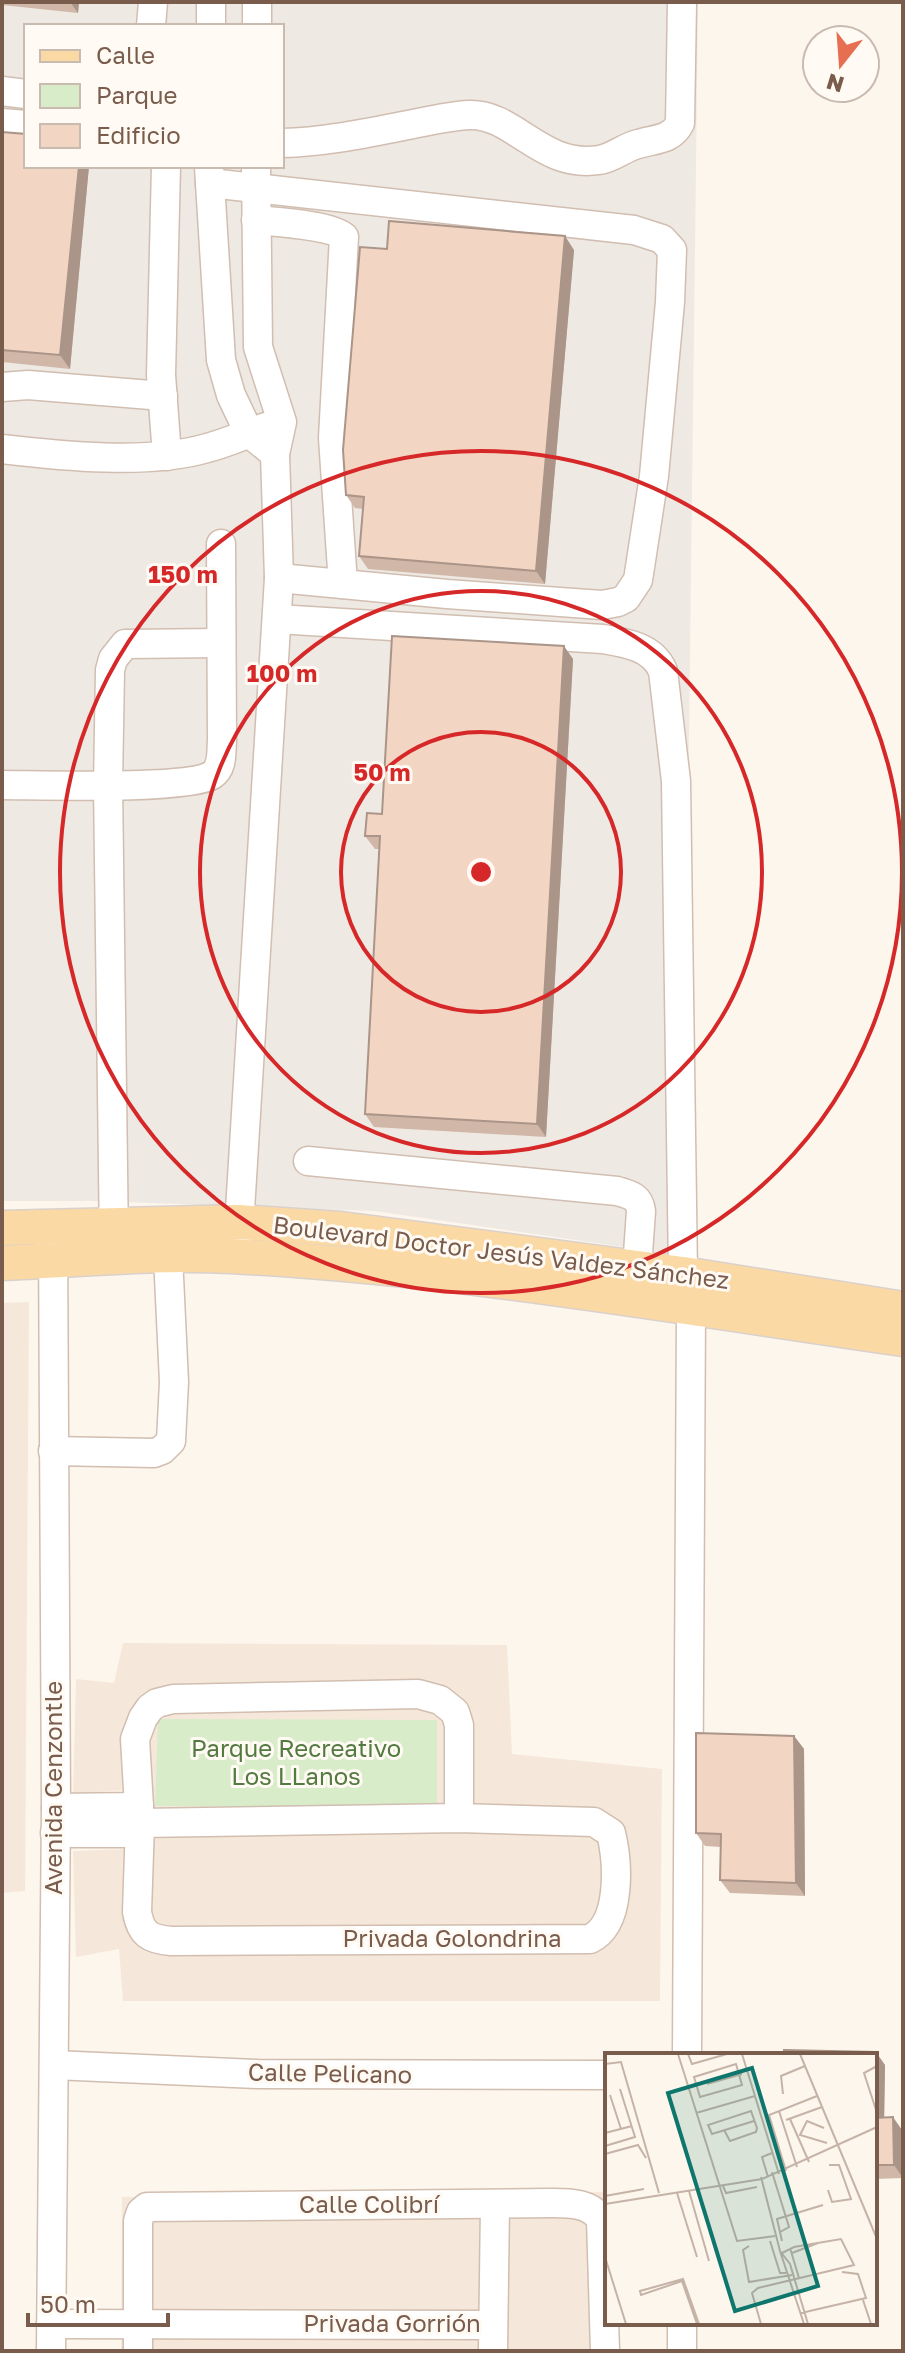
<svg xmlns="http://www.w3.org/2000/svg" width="905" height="2353" viewBox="0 0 905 2353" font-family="'Golos Text',sans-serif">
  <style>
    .residential { fill: #f5e8da }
    .industrial { fill: #efe9e4; fill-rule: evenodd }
    .green { fill: #d8ecc9 }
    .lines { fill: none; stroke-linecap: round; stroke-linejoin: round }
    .minor-casing { stroke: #d1beb0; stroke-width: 31 }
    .major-casing { stroke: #dad1cd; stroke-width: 37 }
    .minor { stroke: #fff; stroke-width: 28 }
    .major { stroke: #fbd9a5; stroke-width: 34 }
    .wall { fill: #d1b7a8 }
    .shaded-wall { fill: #aa9588 }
    .building { fill: #f3d5c3; stroke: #aa9588; stroke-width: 2 }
    .ring { fill: none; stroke: #d62828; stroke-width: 4 }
    .labels { text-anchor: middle; stroke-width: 6; stroke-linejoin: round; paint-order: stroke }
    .street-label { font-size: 24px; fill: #7a5c4d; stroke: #fffaf3 }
    .park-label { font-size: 24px; fill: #537a41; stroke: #fffaf3 }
    .inset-road { fill: none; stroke: #c5b3a7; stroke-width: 2 }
    .view { fill: #0f766e; fill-opacity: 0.15; stroke: #0f766e; stroke-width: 4 }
    .inset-edge { fill: none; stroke: #7a5c4d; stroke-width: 4 }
    .centre { fill: #d62828; stroke: #fffaf3; stroke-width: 4 }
    .ring-label { font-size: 24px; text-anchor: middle; font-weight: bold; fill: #d62828; stroke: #fffaf3; stroke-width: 6; stroke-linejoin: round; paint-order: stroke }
  </style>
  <rect width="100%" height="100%" fill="#fdf6ec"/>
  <!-- residential -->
  <g class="residential">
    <polygon points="29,1302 25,1891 2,1893 2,1303"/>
    <polygon points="123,1643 507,1645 512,1754 662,1769 660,2001 123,2001 119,1949 76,1957 73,1851 126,1849 137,1789 73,1794 76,1679 114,1683"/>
    <polygon points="607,2192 607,2323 613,2351 121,2351 122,2197"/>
  </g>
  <!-- industrial -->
  <path class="industrial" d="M 2,2 L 698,2 L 689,739 L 679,1255 L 374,1211 L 91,1201 L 2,1201 ZM 26,26 L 282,26 L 282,166 L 26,166 Z"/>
  <!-- green -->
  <polygon class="green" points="158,1719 437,1720 437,1807 155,1806"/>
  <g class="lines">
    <!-- minor casing -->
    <g class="minor-casing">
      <g id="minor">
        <polyline points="257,2 257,26"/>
        <polyline points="151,26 153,2"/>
        <polyline points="211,26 211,2"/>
        <polyline points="2,91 26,94"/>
        <polyline points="2,123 26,125"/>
        <path d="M 282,143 C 323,142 362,134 403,126 C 424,122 448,116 469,115 C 514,113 541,169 599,160 C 613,158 625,147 638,144 C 655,139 672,140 680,123 L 682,2"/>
        <polyline points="166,166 161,375 167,456"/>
        <polyline points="209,167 221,360 231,395 249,433 275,454 282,422 258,347 256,166"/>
        <polyline points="210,183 634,230 662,239 672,250 670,302 654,476 638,580 626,598 618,602 602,605 447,594 279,578"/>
        <path d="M 256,220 C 275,222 332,225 344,237 L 333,438 L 343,584"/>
        <polyline points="2,387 28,385 163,396"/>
        <path d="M 2,449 C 61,456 150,465 207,448 C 227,443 246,434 266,427"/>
        <path d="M 277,619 L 603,639 C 627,643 653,647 663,671 L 676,781 L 683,1274 L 691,1308 L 687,2055"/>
        <path d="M 2,785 C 38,785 188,790 212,775 C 223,768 221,753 222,741 L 221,544"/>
        <path d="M 308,1161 L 617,1191 C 630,1195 639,1196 641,1211 L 637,1268"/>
        <polyline points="238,1243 279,578 275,454"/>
        <polyline points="114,1245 108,785 110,670 113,659 125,644 221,643"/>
        <polyline points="53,1451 154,1453 162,1450 171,1441 174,1382 167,1235"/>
        <polyline points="56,1808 139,1807"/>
        <path d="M 140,1823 L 459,1818 L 594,1822 L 611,1833 C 618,1862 622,1924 590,1939 L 171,1941 C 149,1939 141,1934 137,1912 L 140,1823 L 135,1739 L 143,1718 L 150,1708 L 157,1703 L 173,1699 L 418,1694 L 440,1700 L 455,1712 L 459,1725 L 459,1818"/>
        <polyline points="55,1833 140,1833"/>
        <polyline points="54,2065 258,2074 607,2075"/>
        <polyline points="51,2324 493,2325"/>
        <polyline points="51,2351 56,1808 53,1238"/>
        <path d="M 138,2351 L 138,2221 L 141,2212 L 147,2207 L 550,2203 C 567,2203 591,2202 601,2220 L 605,2351"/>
        <polyline points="493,2351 495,2205"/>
        <polyline points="682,2351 682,2323"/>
      </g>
    </g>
    <!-- major casing -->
    <g class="major-casing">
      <g id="major">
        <polyline points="2,1228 239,1222 341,1229 683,1274 903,1309"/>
        <path d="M 2,1263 C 78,1260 155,1252 231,1256 C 457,1268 680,1307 903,1339"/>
      </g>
    </g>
    <!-- minor -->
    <use href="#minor" class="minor"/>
    <!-- major -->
    <use href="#major" class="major"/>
  </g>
  <!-- wall -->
  <g class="wall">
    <polygon points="2,2 79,2 78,13 2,5"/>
    <polygon points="2,132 26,166 89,166 70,369 2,362"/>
    <polygon points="387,249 574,250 545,584 368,569 359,556 363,509 355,508 346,495"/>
    <polygon points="573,659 546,1137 374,1127 365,1114 379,849 375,849 365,836 382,814"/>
    <polygon points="794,1736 804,1749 805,1896 730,1893 720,1880 721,1847 705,1846 696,1833"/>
    <polygon points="875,2055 885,2065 884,2117 902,2130 903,2178 875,2179"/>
  </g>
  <!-- shaded-wall -->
  <g class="shaded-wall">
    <polygon points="70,2 79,2 78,13"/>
    <polygon points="79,166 89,166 70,369 60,355"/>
    <polygon points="565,236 574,250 545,584 536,571"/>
    <polygon points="564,646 573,659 546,1137 537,1124"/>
    <polygon points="794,1736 804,1749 805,1896 796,1883"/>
    <polygon points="876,2052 885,2065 884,2131 875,2118"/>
    <polygon points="893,2117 902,2130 903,2178 894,2165"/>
  </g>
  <!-- building -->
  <g class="building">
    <polygon points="2,132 26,134 26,166 79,166 60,355 2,350"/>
    <polygon points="389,221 565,236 536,571 359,556 364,497 346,495 343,450 360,247 387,249"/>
    <polygon points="392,636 564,646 537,1124 365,1114 380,836 365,836 367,813 382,814"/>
    <polygon points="696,1733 794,1736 796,1883 720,1880 721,1834 696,1833"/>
    <polygon points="784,2050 876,2052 875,2094 875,2055 784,2055"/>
    <polygon points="893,2117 894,2165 875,2165 875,2118"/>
  </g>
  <!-- distance rings -->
  <g class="ring">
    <circle cx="481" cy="872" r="140"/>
    <circle cx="481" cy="872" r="281"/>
    <circle cx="481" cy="872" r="421"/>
  </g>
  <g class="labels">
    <!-- street labels -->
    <g class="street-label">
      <text transform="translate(501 1253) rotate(7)" y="8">Boulevard Doctor Jesús Valdez Sánchez</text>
      <text transform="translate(54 1788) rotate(-90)" y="8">Avenida Cenzontle</text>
      <text x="452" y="1947">Privada Golondrina</text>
      <text transform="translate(330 2074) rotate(1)" y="8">Calle Pelicano</text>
      <text x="369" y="2213">Calle Colibrí</text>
      <text x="392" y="2332">Privada Gorrión</text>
    </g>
    <!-- park labels -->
    <g class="park-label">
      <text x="296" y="1757">Parque Recreativo<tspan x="296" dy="28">Los LLanos</tspan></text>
    </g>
  </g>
  <!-- overview -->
  <g transform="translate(605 2053)">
    <rect width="272" height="272" fill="#fdf6ec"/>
    <path class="inset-road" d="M 73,1 L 132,188 L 170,183M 83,1 L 87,11 L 122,1M 137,1 L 174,121M 195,1 L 272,186M 0,11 L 16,9 L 54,140M 131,11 L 137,32 L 95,44 L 89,24 ZM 272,13 L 259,20 L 272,60M 102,31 L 137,21M 178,41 L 176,23 L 200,13M 5,42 L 16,76M 174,58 L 192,114M 91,60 L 150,43M 185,66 L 204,109M 181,67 L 217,54M 219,75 L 202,68 L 195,82 L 222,90M 119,77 L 125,88 L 151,79 L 152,75 L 146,58 L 103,72 L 107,81 L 149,68M 0,80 L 27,73M 0,93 L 30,84 L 15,36M 0,101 L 33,92 L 41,105M 224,112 L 234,112 L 246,146M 181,118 L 164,62 L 212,43M 167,119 L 184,174 L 175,179M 156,124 L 175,198M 163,124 L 157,104 L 167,100M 118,133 L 121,140 L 152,134M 223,137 L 227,149 L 247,146M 84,138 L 104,208M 72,140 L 92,204M 0,143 L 39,136M 0,151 L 157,126 L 272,74M 165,188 L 175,220 L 181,220M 177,188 L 172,166 L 218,152M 144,193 L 138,197 L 144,229 L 187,222M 185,195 L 194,225M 187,200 L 213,190M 0,204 L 21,271M 258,247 L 266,271M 196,260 L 261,245 L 253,221 L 237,219M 92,271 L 77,228 L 36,242 L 35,238 L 78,226 L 94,271M 156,271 L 147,240 L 153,235 L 249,212 L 236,186 L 189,194 L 175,201M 199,271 L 175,198 L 185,211 L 203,271"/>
    <path class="view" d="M 147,15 L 213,233 L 130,258 L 63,40 Z"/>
    <rect width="272" height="272" class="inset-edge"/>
  </g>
  <circle cx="481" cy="872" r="12" class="centre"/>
  <g class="ring-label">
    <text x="183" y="583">150 m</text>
    <text x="282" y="682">100 m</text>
    <text x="382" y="781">50 m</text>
  </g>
  <!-- border -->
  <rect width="905" height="2353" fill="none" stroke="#7a5c4d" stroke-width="8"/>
  <!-- legend -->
  <rect x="24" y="24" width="260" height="144" fill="#fffaf3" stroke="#cabbb1" stroke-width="2"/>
  <rect x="40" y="50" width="40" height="12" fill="#fbd9a5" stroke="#cabbb1" stroke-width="2"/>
  <text x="96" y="64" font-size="24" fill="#7a5c4d">Calle</text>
  <rect x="40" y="84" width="40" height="24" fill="#d8ecc9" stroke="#cabbb1" stroke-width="2"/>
  <text x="96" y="104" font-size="24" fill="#7a5c4d">Parque</text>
  <rect x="40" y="124" width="40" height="24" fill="#f3d5c3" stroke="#cabbb1" stroke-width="2"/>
  <text x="96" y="144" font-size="24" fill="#7a5c4d">Edificio</text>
  <!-- north arrow -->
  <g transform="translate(841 64) rotate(197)"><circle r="38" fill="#fffaf3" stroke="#cabbb1" stroke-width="2"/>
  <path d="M0-6L14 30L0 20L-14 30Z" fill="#e76f51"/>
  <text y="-12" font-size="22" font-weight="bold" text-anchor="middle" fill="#7a5c4d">N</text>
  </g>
  <!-- scale -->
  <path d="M28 2313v12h140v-12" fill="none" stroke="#7a5c4d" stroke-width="4"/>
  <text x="40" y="2313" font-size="24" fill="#7a5c4d" stroke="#fffaf3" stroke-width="6" paint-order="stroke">50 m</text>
</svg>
